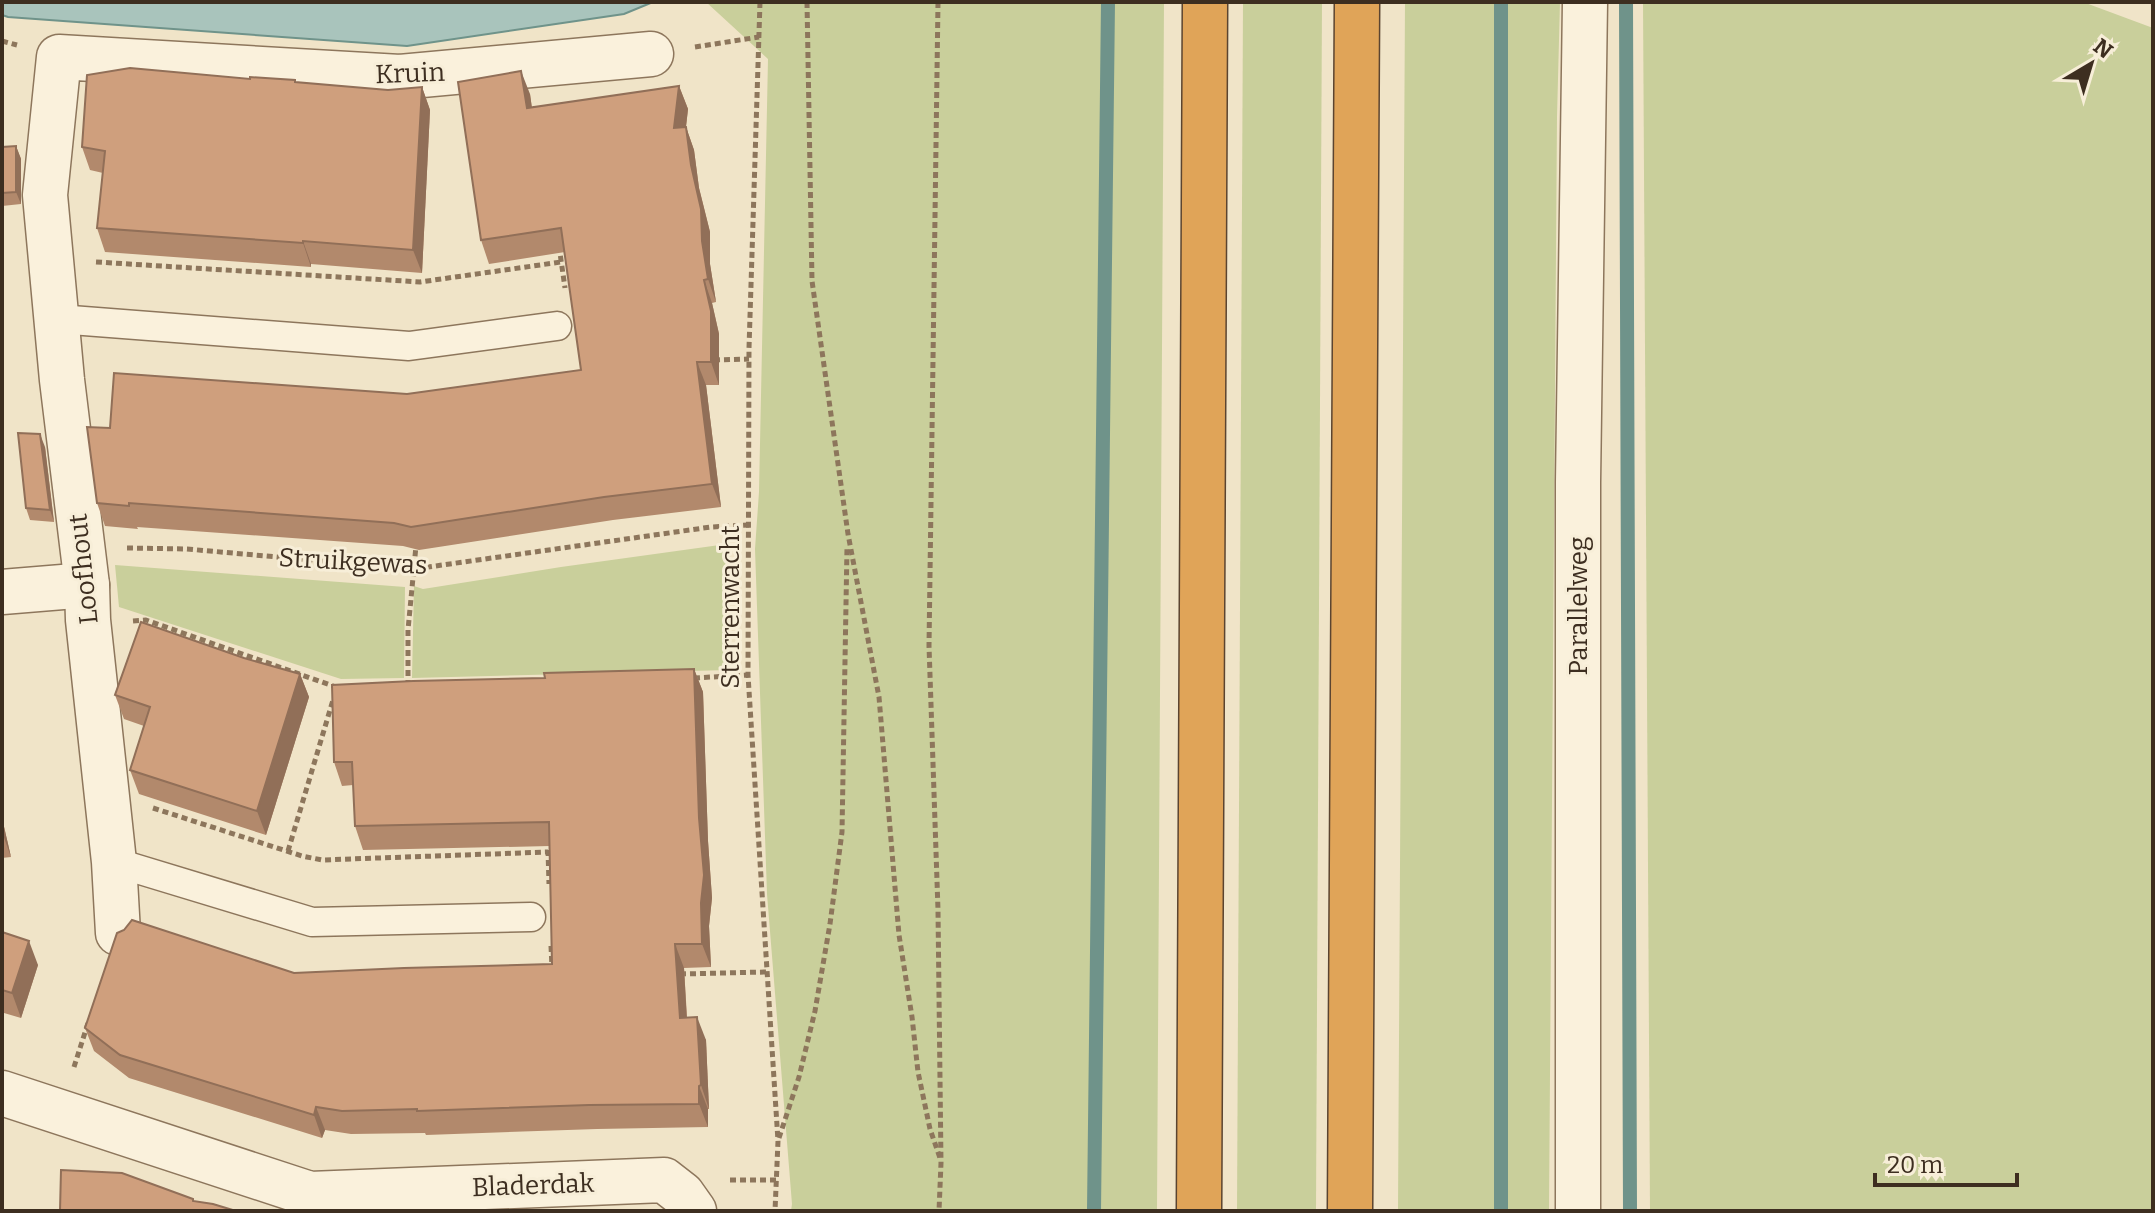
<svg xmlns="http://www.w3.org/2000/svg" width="2155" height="1213" viewBox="0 0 2155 1213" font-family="Bitter,serif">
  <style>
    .green { fill: #c9cf9b }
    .water { fill: #a9c4bc; stroke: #6f938a; stroke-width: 2 }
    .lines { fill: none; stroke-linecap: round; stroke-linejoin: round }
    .stream { stroke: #6f938a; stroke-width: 14 }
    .lane-casing { stroke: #8d765c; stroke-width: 31 }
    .street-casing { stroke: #8d765c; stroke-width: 47 }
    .highway-casing { stroke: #5b4430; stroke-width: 47 }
    .path { stroke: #8d765c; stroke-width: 5; stroke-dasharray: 6 4; stroke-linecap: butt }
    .lane { stroke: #faf1dc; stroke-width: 28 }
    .street { stroke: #faf1dc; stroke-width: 44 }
    .highway { stroke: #e0a458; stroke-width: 44 }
    .wall { fill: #b2896c }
    .shaded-wall { fill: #916f58 }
    .building { fill: #cf9f7d; stroke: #916f58; stroke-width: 2 }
    .labels { text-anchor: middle; stroke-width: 6; stroke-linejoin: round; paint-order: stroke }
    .street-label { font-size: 26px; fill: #3d2e20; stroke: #f7eed8 }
  </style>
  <rect width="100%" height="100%" fill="#f0e4c8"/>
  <!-- green -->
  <g class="green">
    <polygon points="706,2 1164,2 1157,1211 791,1211 792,1204 767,894 755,549 759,492 768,59"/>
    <polygon points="1243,2 1322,2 1316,1211 1237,1211"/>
    <polygon points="1405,2 1560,2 1557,117 1549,1211 1398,1211"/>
    <polygon points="1643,2 2083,2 2153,28 2153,1211 1650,1211"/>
    <polygon points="727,544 729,670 412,678 414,586 423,589 561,567"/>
    <polygon points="115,565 405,587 404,678 341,679 119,607"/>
  </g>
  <!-- water -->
  <polygon class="water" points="2,2 653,2 624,14 407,46 8,17 2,15"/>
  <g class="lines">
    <!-- stream -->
    <g class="stream">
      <polyline points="1626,2 1630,1211"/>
      <polyline points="1094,1211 1108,2"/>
      <polyline points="1501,1211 1501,2"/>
    </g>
    <!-- lane casing -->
    <g class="lane-casing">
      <g id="lane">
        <polyline points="58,319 409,346 557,326"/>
        <polyline points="114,862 312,922 531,917"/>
      </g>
    </g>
    <!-- street casing -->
    <g class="street-casing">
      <g id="street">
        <polyline points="2,592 87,585"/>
        <polyline points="118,933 114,862 88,620 87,585 62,380 45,195 59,57 400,77 651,54"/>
        <polyline points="2,1093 310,1194 664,1180 682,1194 694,1211"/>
        <polyline points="1578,1211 1578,482 1585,2"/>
      </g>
    </g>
    <!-- highway casing -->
    <g class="highway-casing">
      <g id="highway">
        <polyline points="1199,1211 1205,2"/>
        <polyline points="1350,1211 1357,2"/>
      </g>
    </g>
    <!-- path -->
    <g class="path">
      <polyline points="760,2 749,348 748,675 778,1141 775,1211"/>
      <polyline points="807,2 812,281 848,534 879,697 899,935 912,1017 918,1072 930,1129 940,1158"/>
      <polyline points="938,2 929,646 938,910 941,1163 939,1211"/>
      <polyline points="2,41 17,45"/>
      <polyline points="695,47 759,37"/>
      <polyline points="559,246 565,288"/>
      <polyline points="96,262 420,282 561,262"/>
      <polyline points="714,360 749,359"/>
      <polyline points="127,548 187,549 414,569 711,527 750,525"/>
      <polyline points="133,621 146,620 336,687"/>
      <polyline points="694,678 748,675"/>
      <polyline points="408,686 408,630 416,546"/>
      <polyline points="153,808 302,856 322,860 548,852"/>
      <polyline points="548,850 549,884"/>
      <polyline points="288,851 333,700"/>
      <polyline points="551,946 552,968"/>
      <polyline points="680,974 766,972"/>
      <polyline points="74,1067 88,1023"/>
      <polyline points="779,1138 799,1077 815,1011 830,924 842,832 847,547"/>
      <polyline points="730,1180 777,1180"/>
    </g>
    <!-- lane -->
    <use href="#lane" class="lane"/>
    <!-- street -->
    <use href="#street" class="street"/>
    <!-- highway -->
    <use href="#highway" class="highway"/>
  </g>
  <!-- wall -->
  <g class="wall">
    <polygon points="250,79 388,90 422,87 430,110 422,273 311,264 311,267 105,252 97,228 103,173 90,170 82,147"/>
    <polygon points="679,86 688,109 686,127 694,150 699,188 710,232 710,264 716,302 712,303 719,334 719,385 706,385 721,507 613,520 419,550 403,546 137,527 138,529 105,526 97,503 110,428 407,394 581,370 565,252 489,264 481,240 530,94 532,108"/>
    <polygon points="16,146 21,159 21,204 2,206 2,147"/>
    <polygon points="45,447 54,522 30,520 26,508"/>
    <polygon points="244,658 300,674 309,697 266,835 139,794 130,770 144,726 124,719 115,695"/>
    <polygon points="694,669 703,692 708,841 712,898 709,926 711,967 684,968 687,1017 706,1040 709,1109 708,1109 708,1127 597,1129 426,1135 425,1133 351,1134 325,1130 322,1138 129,1078 94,1051 85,1028 294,973 552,964 550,846 363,850 355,826 353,785 342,786 334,762 545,678"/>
    <polygon points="2,818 11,857 2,858"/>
    <polygon points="2,932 38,965 21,1018 4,1013 2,1020"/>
  </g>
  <!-- shaded-wall -->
  <g class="shaded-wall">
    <polygon points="521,71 530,94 535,132 527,108"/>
    <polygon points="679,86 688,109 683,152 674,128"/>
    <polygon points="422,87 430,110 422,273 413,250"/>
    <polygon points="686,127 694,150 699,188 710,232 710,264 716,302 708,279"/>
    <polygon points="16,146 21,159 21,204 16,192"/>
    <polygon points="303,241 311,264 311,267 303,243"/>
    <polygon points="704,280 712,303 719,334 719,385 711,362"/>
    <polygon points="697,362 706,385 721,507 712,484"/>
    <polygon points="40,434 45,447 54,522 50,510"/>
    <polygon points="694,669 703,692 708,841 712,898 709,926 711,967 702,944"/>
    <polygon points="300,674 309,697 266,835 257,811"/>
    <polygon points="2,818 11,857 2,832"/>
    <polygon points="29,941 38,965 21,1018 12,993"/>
    <polygon points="675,944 684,968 688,1041 680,1018"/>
    <polygon points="697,1017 706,1040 709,1109 701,1085"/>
    <polygon points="699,1086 708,1109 708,1127 699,1104"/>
    <polygon points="316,1107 325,1130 322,1138 314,1115"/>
  </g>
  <!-- building -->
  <g class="building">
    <polygon points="130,68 250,79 250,77 295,80 295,82 388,90 422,87 413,250 303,241 303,243 97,228 105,151 82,147 87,75"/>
    <polygon points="521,71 527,108 679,86 674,128 686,127 691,165 701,209 702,241 708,279 704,280 711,311 711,362 697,362 712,484 604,497 411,527 394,523 129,503 129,506 97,503 87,427 110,428 114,373 407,394 581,370 561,228 481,240 458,82"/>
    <polygon points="16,146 16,192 2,193 2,147"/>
    <polygon points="18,433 40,434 50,510 26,508"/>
    <polygon points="141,622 244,658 300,674 257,811 130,770 150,707 115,695"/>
    <polygon points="694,669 699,818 704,875 701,903 702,944 675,944 680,1018 697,1017 701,1085 699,1086 699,1104 589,1105 417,1111 417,1109 342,1111 316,1107 314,1115 120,1055 85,1028 117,933 124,930 132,920 294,973 404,968 552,964 549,822 355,826 352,762 334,762 332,685 413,681 545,678 544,673"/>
    <polygon points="2,932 29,941 12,993 2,990"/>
    <polygon points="61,1170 122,1173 193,1199 193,1201 213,1204 236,1211 60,1211"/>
  </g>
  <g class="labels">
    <!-- street labels -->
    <g class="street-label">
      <text transform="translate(410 73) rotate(-2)" y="9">Kruin</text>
      <text transform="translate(353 561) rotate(3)" y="9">Struikgewas</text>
      <text transform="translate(83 569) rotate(-96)" y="9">Loofhout</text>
      <text transform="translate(1578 606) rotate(-90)" y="9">Parallelweg</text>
      <text transform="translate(730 607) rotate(-90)" y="9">Sterrenwacht</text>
      <text transform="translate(533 1185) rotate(-2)" y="9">Bladerdak</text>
    </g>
  </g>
  <!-- border -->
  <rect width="2155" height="1213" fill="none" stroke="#3d2e20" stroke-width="8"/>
  <!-- north arrow -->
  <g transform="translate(2091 64) rotate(38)" stroke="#f7eed8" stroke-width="6" paint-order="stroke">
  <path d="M0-6L14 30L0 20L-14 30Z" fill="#3d2e20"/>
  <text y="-12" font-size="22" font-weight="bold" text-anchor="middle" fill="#3d2e20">N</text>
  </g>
  <!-- scale -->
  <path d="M1875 1173v12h142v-12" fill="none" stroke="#3d2e20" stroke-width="4"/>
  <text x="1887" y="1173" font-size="24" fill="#3d2e20" stroke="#f7eed8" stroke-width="6" paint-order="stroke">20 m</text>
</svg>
